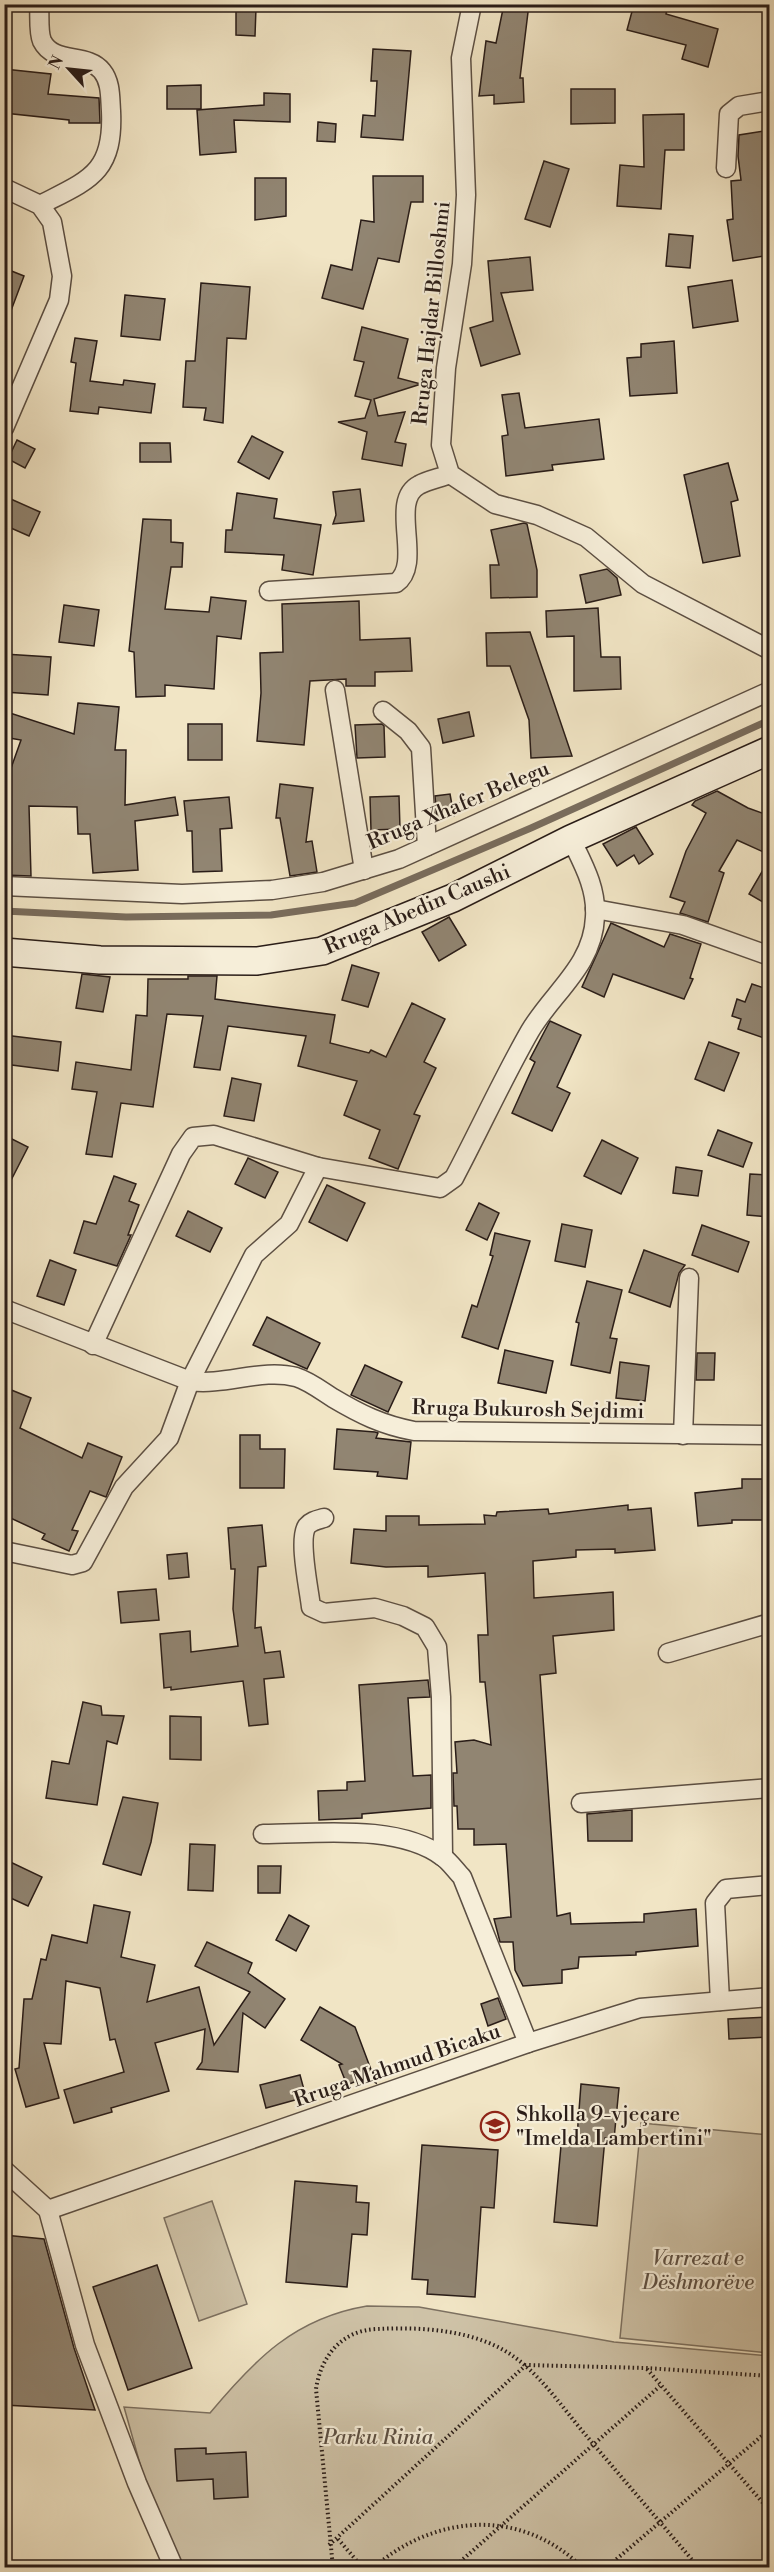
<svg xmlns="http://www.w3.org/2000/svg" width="774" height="2572" viewBox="0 0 774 2572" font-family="'Libre Bodoni',serif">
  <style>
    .green { fill: #cfc3a8; stroke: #7c7060; stroke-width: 1.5 }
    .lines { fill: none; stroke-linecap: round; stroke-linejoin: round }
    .stream { stroke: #796c5c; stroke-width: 7 }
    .building { fill: #918572; stroke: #2a1d18; stroke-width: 1.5 }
    .street-casing { stroke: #5c4f43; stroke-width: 21 }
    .secondary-casing { stroke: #2a1d18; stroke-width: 30 }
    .path { stroke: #2a1d18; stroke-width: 4; stroke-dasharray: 1.5 3; stroke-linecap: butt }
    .street { stroke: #f6eed9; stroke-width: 18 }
    .secondary { stroke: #f6eed9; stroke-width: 27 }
    .labels { text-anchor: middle; stroke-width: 4.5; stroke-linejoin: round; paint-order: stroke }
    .street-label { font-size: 21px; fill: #2a1d18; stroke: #f6eed9 }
    .poi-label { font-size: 21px; fill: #2a1d18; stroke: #f6eed9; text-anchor: start }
    .park-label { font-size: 21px; font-style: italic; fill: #5c4f43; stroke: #f6eed9 }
  </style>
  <rect width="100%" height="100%" fill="#f1e5c5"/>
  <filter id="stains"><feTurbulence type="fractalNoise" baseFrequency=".00333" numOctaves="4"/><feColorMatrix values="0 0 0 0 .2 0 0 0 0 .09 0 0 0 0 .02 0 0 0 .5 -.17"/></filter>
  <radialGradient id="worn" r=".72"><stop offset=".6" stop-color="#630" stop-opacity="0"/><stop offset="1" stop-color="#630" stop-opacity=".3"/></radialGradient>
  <!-- green -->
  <g class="green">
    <polygon points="641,2123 769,2135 769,2353 620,2338"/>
    <polygon points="212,2201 247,2304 199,2321 164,2218"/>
    <path d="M 367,2306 L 419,2307 L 614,2342 L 769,2356 L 769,2567 L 183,2567 L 144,2478 L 124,2407 L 210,2413 C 255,2359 295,2318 367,2306 Z"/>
  </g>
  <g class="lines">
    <!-- stream -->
    <polyline class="stream" points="4,911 126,917 271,915 355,903 531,828 770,720"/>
  </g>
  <!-- building -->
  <g class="building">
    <polygon points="504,4 529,4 520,78 523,78 524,102 494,104 494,95 479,96 486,41 496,43"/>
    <polygon points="634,4 668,4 666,14 718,29 708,67 682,59 686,45 627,30"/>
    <polygon points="236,7 256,8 255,36 236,35"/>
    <polygon points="373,49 411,51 403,140 361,137 363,115 375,116 377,81 371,81"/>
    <polygon points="4,69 51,74 48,94 99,98 100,123 69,123 69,120 4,113"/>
    <polygon points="201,85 201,109 167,109 167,86"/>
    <polygon points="571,89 615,89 615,123 571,124"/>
    <polygon points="264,93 290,94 290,122 234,120 236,152 200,155 197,110 264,105"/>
    <polygon points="684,114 684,150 665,150 661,209 617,206 620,165 644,167 643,115"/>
    <polygon points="318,122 336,124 335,142 317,141"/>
    <polygon points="770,130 770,172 767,172 770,255 733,261 727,220 733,219 731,181 741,180 738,156 739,135"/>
    <polygon points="544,161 569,169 550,227 525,219"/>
    <polygon points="373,176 423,176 423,202 411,202 399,262 378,258 363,309 322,298 331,265 352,270 361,220 374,222"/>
    <polygon points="255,178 286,178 286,216 255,220"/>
    <polygon points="669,234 693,236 690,268 666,266"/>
    <polygon points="530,257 533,290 501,293 520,354 481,366 470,328 493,321 488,261"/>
    <polygon points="4,268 24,276 6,324 4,323"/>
    <polygon points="732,280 738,321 693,328 688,287"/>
    <polygon points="201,283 250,287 246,339 227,338 223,423 204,420 206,408 183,407 186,361 195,361"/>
    <polygon points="125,295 165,299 160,340 121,336"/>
    <polygon points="362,327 408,339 398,378 421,384 374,399 378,416 405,412 395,442 406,444 402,466 362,459 367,432 338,422 365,418 371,400 355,396 364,362 354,360"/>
    <polygon points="75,338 97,341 90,381 123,385 124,380 155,384 151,413 99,407 98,414 70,411 76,363 71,362"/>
    <polygon points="674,341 677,393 630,396 627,358 641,357 641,344"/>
    <polygon points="519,393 525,428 599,419 604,459 552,465 553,470 506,476 502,436 508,435 502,395"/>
    <polygon points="252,436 283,452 269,479 238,462"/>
    <polygon points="17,440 35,449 25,468 8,459"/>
    <polygon points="140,443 170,443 171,462 140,462"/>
    <polygon points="728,463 738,500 731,502 740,556 703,563 684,475"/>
    <polygon points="360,489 364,521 333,524 336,515 333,492"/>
    <polygon points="237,493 277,499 274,518 321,525 313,575 282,570 284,555 225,552 226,530 232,530"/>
    <polygon points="4,496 40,512 29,536 4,525"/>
    <polygon points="143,519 171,520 171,542 183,543 182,567 171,567 165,609 209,612 211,597 246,601 241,639 217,636 214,689 165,685 165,696 136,697 134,652 129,651"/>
    <polygon points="524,523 527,524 537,570 537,597 491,598 490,565 499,565 491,530"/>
    <polygon points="607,569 617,578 621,595 586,603 580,575"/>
    <polygon points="359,601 360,640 410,638 412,671 375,672 375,686 346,686 346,679 310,681 304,745 257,741 261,693 260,653 283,652 282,604"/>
    <polygon points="64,605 99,610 94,646 59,642"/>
    <polygon points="598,608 601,657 620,657 621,689 574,691 574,636 547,637 546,611"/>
    <polygon points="530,632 572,756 531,758 529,720 510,666 487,666 486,633"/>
    <polygon points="4,654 51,657 48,695 4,692"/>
    <polygon points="78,703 119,707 115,750 126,750 125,805 175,797 178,815 135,821 138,870 93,873 90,834 78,834 77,807 29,806 31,876 4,875 4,772 10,771 21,740 4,737 4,711 74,734"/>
    <polygon points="469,712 474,736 443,743 438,719"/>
    <rect x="188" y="724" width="34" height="36"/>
    <polygon points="382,724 384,726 385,757 357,758 355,725"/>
    <polygon points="280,784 313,788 306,842 312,841 317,872 290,876 280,818 276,818"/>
    <polygon points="717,791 748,808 770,816 770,855 737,840 719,871 724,873 708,922 680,913 685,902 670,897 686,851 706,813 692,805 695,801"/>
    <polygon points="450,794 454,816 437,819 435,796"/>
    <polygon points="399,796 400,829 371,830 370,797"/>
    <polygon points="229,797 232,828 220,829 222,871 193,872 192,831 187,831 184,801"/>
    <polygon points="636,827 653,854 639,864 634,855 617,866 603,844"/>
    <polygon points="770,858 770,906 749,894"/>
    <polygon points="449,917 466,945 439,961 422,932"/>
    <polygon points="611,923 664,947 670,934 701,944 690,978 693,979 684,999 613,974 604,997 582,987"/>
    <polygon points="352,965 379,973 368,1007 342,1000"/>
    <polygon points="82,974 110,977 103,1012 76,1008"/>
    <polygon points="188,976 217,976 215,999 335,1015 330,1043 369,1053 371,1050 386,1057 412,1003 445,1019 424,1062 436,1068 414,1114 420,1116 398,1169 369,1158 380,1130 344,1115 357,1081 298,1066 306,1036 228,1026 220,1070 194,1067 203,1016 167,1014 153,1107 121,1103 112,1157 86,1154 97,1092 72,1089 76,1062 131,1070 136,1015 147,1016 148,979 188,979"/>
    <polygon points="752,984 770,990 770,1040 738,1029 741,1019 732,1016 737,999 745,1002"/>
    <polygon points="550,1021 581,1035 557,1087 570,1093 552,1131 512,1113 535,1062 530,1059"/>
    <polygon points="4,1035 61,1042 58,1071 4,1064"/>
    <polygon points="709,1042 739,1053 724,1091 695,1079"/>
    <polygon points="232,1078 261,1084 254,1121 224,1116"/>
    <polygon points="718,1130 752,1143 743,1167 708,1155"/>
    <polygon points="4,1135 28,1147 4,1194"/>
    <polygon points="602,1140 638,1158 621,1194 584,1176"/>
    <polygon points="248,1158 278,1172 265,1198 235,1184"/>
    <polygon points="676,1167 702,1171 698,1196 673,1193"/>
    <polygon points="750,1174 770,1175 770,1217 747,1215"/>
    <polygon points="114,1176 136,1184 129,1201 139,1205 128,1235 131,1235 117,1266 74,1253 84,1221 96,1224"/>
    <polygon points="327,1185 365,1203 347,1241 309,1222"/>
    <polygon points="479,1203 499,1213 487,1240 466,1230"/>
    <polygon points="188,1211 222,1228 210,1252 176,1236"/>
    <polygon points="562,1224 592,1230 585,1267 555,1261"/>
    <polygon points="702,1225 749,1242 738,1272 692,1255"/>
    <polygon points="495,1233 530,1241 498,1349 462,1337 472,1305 477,1307 493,1256 490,1255"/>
    <polygon points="644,1250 685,1265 679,1273 670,1307 629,1292"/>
    <polygon points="50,1260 76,1270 64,1305 37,1296"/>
    <polygon points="587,1281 622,1290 610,1338 617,1339 610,1373 571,1365 579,1323 576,1322"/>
    <polygon points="267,1317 320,1343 307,1369 253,1345"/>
    <polygon points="505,1350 553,1361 546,1393 498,1383"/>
    <polygon points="697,1353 715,1353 714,1380 696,1380"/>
    <polygon points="620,1362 649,1366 645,1401 616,1398"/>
    <polygon points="365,1365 402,1382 388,1412 351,1395"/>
    <polygon points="4,1387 31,1398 20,1428 82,1458 88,1443 122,1457 106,1497 90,1491 72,1530 78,1531 69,1551 42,1539 45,1534 4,1515"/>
    <polygon points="337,1429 375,1432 378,1433 376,1438 411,1442 407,1479 377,1476 378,1472 334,1469"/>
    <polygon points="240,1435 260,1435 260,1449 285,1449 284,1488 240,1488"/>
    <polygon points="742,1479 770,1479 770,1520 732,1520 732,1523 698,1526 695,1493 742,1488"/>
    <polygon points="628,1505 628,1510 651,1508 655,1550 615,1553 615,1549 576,1550 576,1557 533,1561 534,1598 613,1592 614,1630 553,1636 556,1673 540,1675 557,1916 570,1913 571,1924 644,1922 644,1914 696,1909 698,1946 636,1952 636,1955 579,1957 578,1968 562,1970 562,1983 523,1986 515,1970 513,1942 500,1942 494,1919 511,1917 506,1844 474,1845 474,1829 458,1829 457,1806 454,1806 453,1773 457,1773 455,1742 474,1740 491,1745 485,1682 480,1682 478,1635 488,1635 485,1573 428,1577 428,1566 386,1567 351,1563 354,1529 386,1531 386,1516 419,1516 419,1525 485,1524 484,1515 496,1516 497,1512 548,1509 549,1514"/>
    <polygon points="262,1525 266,1566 258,1567 255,1628 261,1627 265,1653 280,1651 284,1677 264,1679 268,1724 249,1726 243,1681 171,1690 171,1687 164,1688 160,1634 190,1631 191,1652 238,1646 233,1609 235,1569 231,1569 228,1528"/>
    <polygon points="187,1553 189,1577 169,1579 167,1555"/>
    <polygon points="156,1589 159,1620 121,1623 118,1592"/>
    <polygon points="428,1680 430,1697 408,1698 413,1776 431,1775 431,1808 362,1814 362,1818 319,1820 318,1791 347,1790 347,1782 365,1781 359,1685"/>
    <polygon points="83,1702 101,1706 102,1715 124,1716 117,1744 107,1741 97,1805 46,1798 52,1761 69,1764"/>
    <polygon points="170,1716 201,1717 201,1760 170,1759"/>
    <polygon points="123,1797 158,1803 151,1842 141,1875 103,1864"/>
    <polygon points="632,1810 632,1841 588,1841 587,1814"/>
    <polygon points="190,1844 215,1845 213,1891 188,1890"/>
    <polygon points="4,1859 42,1877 28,1906 4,1895"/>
    <polygon points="258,1866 281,1866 280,1893 258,1893"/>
    <polygon points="94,1905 130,1912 121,1957 155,1965 147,2002 199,1987 214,2045 250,1992 195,1966 207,1942 252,1963 248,1973 285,1999 265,2028 243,2013 238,2072 197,2069 202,2062 205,2029 155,2043 169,2091 111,2108 112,2112 74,2123 64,2090 124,2072 115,2039 110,2040 100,1988 66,1981 61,2044 44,2043 59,2098 26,2107 15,2069 19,2068 24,1999 32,1999 41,1959 46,1960 52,1935 87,1943"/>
    <polygon points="289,1915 309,1926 296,1951 276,1940"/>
    <polygon points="498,1998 506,2019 488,2026 481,2004"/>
    <polygon points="320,2007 355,2027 376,2083 366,2077 347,2085 339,2065 342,2064 301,2040"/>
    <polygon points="770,2017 770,2037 729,2039 728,2019"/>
    <polygon points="300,2075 306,2097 266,2108 260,2085"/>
    <polygon points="581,2084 619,2088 614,2139 605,2138 597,2226 554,2222 562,2135 577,2137"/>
    <polygon points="422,2145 498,2150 494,2208 481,2207 475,2297 427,2294 428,2280 412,2279"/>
    <polygon points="295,2181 357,2186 356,2202 369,2203 367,2235 352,2234 347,2287 286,2282"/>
    <polygon points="4,2235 44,2239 74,2348 95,2410 4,2405"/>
    <polygon points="157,2265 192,2368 128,2390 93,2287"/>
    <polygon points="206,2448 206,2454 246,2452 248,2497 214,2499 213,2479 177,2481 175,2449"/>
  </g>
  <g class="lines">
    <!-- street casing -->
    <g class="street-casing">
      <g id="street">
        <path d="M 39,4 C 40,15 38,32 42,41 C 54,65 87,52 102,71 C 111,82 110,97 111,111 C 114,173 89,180 40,205"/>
        <polyline points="472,4 461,58 466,195 462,264 446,368 441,445 450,474 495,504 537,515 586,537 643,584 770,650"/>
        <polyline points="726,168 729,114 739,106 770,101"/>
        <polyline points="4,188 40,205 52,222 62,276 59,300 4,428"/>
        <path d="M 269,591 L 396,583 C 424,564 388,501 419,485 C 428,480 440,478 450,474"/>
        <polyline points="335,690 364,870"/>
        <polyline points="383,711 408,731 421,748 427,846"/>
        <polyline points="4,886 182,894 272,890 323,882 399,859 770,691"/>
        <polyline points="595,909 683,925 770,956"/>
        <path d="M 4,1309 L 190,1381 C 225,1386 262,1368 296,1377 C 309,1381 322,1391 333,1398 C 360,1414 382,1425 414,1431 L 770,1435"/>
        <path d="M 93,1345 L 181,1154 L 193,1137 L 214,1135 L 318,1167 L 440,1188 L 454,1178 C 480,1129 503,1078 530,1031 C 553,992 593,966 595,917 C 597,888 583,864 571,839"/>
        <polyline points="683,1435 689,1278"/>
        <path d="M 324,1518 C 317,1520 311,1521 307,1526 C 298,1539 309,1589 311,1607 L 324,1613 L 375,1608 L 403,1616 L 425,1627 L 437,1647 L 441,1697 L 443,1857"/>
        <polyline points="4,1551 72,1565 83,1562 124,1487 169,1438 190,1381 254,1255 289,1224 318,1167"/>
        <polyline points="668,1653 770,1623"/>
        <polyline points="581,1803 770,1788"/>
        <path d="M 263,1834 C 316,1834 398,1823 443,1857 C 450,1862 456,1871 462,1877 L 528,2043"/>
        <polyline points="720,2001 715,1903 726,1889 770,1885"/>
        <polyline points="4,2170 48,2210 85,2345 137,2483 174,2568"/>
        <polyline points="48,2210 528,2043 640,2008 770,1997"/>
      </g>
    </g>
    <!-- secondary casing -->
    <g class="secondary-casing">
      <polyline id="secondary" points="4,952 100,960 257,961 322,951 453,898 571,839 770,750"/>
    </g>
    <!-- path -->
    <g class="path">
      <polyline points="647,2369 770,2511"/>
      <polyline points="338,2539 363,2568"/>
      <polyline points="329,2545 526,2365 646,2368 770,2376"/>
      <path d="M 333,2568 L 316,2389 C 321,2356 342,2330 377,2329 C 417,2327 461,2329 498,2347 C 534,2365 558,2402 584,2433 C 622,2478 661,2523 699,2568"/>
      <path d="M 373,2568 C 435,2514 521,2507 583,2568"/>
      <polyline points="453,2568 660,2386"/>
      <polyline points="606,2568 770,2429"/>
    </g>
    <!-- street -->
    <use href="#street" class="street"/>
    <!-- secondary -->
    <use href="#secondary" class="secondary"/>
  </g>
  <!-- icons -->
  <defs>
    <g id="school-ring" transform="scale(1.5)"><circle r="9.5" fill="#f6eed9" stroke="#8f2418" stroke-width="1.5"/><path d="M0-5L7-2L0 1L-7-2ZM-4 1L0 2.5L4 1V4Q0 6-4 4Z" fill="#8f2418"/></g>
  </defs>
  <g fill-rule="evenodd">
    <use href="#school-ring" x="495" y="2126"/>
  </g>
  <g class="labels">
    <!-- street labels -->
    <g class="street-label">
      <text transform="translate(431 313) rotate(-84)" y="7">Rruga Hajdar Billoshmi</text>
      <text transform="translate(458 805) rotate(-23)" y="7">Rruga Xhafer Belegu</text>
      <text transform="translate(417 909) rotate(-23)" y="7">Rruga Abedin Caushi</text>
      <text transform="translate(528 1409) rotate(1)" y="7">Rruga Bukurosh Sejdimi</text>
      <text transform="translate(397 2065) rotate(-19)" y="7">Rruga Mahmud Bicaku</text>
    </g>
    <!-- poi labels -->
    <g class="poi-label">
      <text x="516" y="2121">Shkolla 9-vjeçare<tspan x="516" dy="24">"Imelda Lambertini"</tspan></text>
    </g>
    <!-- park labels -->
    <g class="park-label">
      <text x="698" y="2265">Varrezat e<tspan x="698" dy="24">Dëshmorëve</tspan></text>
      <text x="378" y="2444">Parku Rinia</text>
    </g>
  </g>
  <!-- margin -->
  <rect width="774" height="2572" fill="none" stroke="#f1e5c5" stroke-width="24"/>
  <rect x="6" y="6" width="762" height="2560" fill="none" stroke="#2a1d18" stroke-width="3"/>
  <rect x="12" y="12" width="750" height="2548" fill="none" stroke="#2a1d18" stroke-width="1.5"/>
  <!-- north arrow -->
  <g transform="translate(69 69) rotate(297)" stroke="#f6eed9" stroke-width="4.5" paint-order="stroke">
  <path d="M0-4.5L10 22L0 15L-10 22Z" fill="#2a1d18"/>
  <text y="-9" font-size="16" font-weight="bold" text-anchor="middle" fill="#2a1d18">N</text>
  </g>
  <rect width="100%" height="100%" filter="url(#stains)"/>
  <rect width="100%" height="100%" fill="url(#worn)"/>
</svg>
